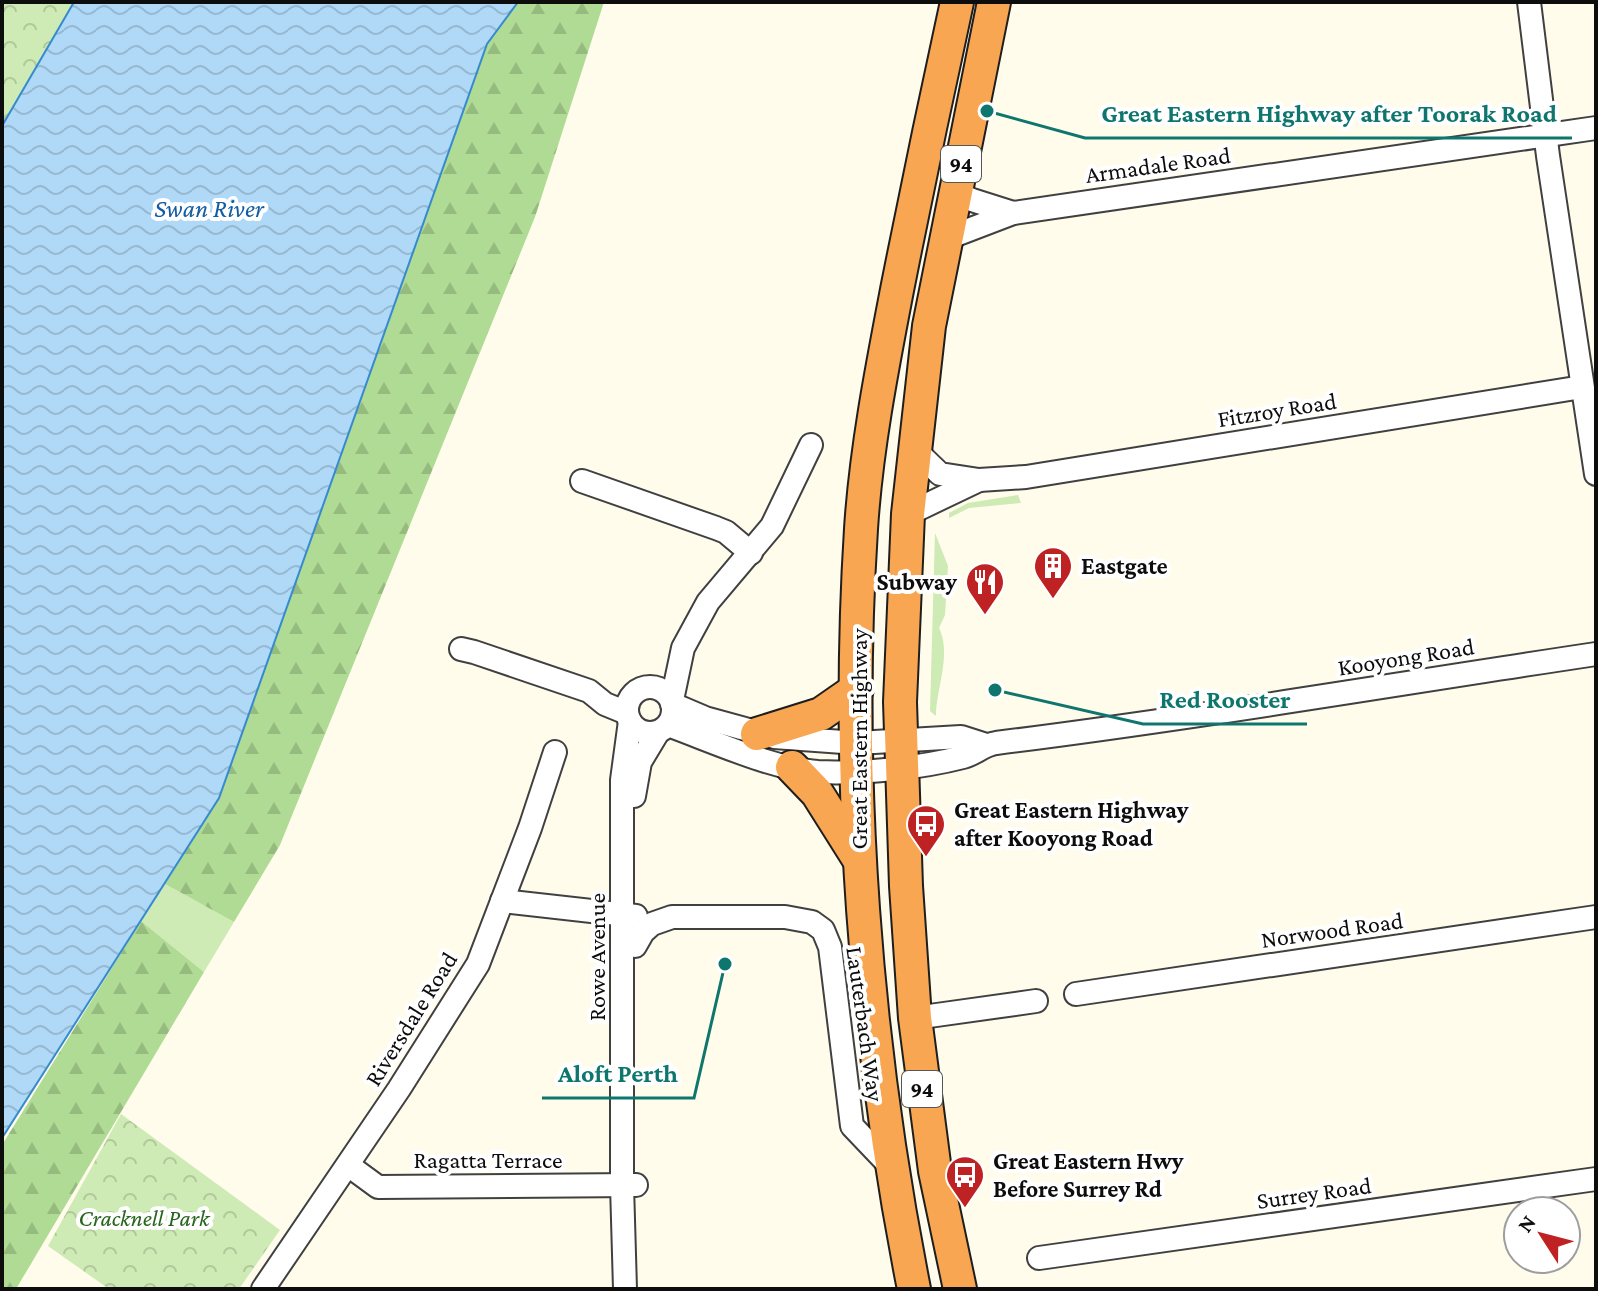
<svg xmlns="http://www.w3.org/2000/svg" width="1598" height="1291" viewBox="0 0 1598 1291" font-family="'Crimson Pro',serif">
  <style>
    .grass { fill: #ceeab5 }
    .forest { fill: url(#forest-firs) }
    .park { fill: url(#park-crowns) }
    .water { fill: url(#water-waves); stroke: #358ad0; stroke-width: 2 }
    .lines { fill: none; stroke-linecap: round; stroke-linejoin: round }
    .minor-casing { stroke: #404040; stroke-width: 26 }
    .highway-casing { stroke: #1e1e1e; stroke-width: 36 }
    .minor { stroke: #fff; stroke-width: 22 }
    .highway { stroke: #f8a651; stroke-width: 32 }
    .labels { text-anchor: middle; stroke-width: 8; stroke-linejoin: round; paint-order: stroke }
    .shield { fill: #fff; stroke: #565656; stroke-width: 2 }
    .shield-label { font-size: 22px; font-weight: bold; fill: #0d0d0d }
    .street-label { font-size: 24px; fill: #0d0d0d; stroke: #fff }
    .poi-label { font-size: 24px; font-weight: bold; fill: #0d0d0d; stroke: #fff; text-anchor: start }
    .park-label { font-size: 24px; font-style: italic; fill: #27651c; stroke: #fff }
    .water-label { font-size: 26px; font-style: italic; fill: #135ca1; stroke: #fff }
    .leader { fill: none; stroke: #0f766e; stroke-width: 3 }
    .callout-dot { fill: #0f766e; stroke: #fff; stroke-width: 3 }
    .callout-label { font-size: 26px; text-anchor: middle; font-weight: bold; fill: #0f766e; stroke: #fff; stroke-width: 8; stroke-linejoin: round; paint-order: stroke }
  </style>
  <defs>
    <pattern id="forest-firs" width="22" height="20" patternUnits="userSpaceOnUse" patternTransform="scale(2)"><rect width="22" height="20" fill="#b0db94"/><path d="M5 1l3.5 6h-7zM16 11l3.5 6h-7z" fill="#96bb7e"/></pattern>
    <pattern id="park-crowns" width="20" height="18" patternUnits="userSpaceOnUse" patternTransform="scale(2)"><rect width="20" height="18" fill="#ceeab5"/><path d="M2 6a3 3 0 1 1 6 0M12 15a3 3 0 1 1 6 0" fill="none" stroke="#b0c89a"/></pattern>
    <pattern id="water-waves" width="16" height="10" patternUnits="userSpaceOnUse" patternTransform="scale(2)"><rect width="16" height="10" fill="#b0d9f7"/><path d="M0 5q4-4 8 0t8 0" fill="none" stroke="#96b9d3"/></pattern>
  </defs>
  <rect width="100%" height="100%" fill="#fffcec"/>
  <!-- grass -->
  <g class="grass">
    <polygon points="1018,495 1021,503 969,508 949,518 949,513 968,503"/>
    <path d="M 935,533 L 948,566 L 945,615 L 939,628 C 952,654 936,689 936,716 L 930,711 Z"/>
    <polygon points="165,884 234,922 204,972 141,921"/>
  </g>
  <!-- forest -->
  <g class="forest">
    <polygon points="518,2 604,2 535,217 280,845 234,922 165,884 219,798 487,44"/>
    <polygon points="141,921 204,972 16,1289 2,1289 2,1145"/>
  </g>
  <!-- park -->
  <g class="park">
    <polygon points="2,2 74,2 2,126"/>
    <polygon points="121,1114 280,1230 239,1289 109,1289 48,1246"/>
  </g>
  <!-- water -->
  <polygon class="water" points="74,2 518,2 487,44 219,798 2,1138 2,126"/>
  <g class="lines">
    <!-- minor casing -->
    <g class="minor-casing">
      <g id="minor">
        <polyline points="1529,2 1548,156 1596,474"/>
        <polyline points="955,192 972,200 1013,213"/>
        <polyline points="945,239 1013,213 1596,128"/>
        <polyline points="913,448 940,474 979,480 1026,477 1582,387"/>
        <polyline points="582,481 716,528 726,532 751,553"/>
        <polyline points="908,514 979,480"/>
        <polyline points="461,649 474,652 589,691 605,704 627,713"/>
        <circle cx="650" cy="710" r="23"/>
        <polyline points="672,700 683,648 708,602 772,526 811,445"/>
        <polyline points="672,704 705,718 774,737 857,743 961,737 986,745"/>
        <path d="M 668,725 C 712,741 773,769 818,772 C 863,774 920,768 963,757 C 975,754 983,745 996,743 C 1196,718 1396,684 1596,654"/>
        <polyline points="634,796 640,762 658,732"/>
        <polyline points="502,901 636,916"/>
        <polyline points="635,946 643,932 652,924 672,917 785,917 812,922 823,930 830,947 852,1126 892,1168"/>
        <polyline points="1076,994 1596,917"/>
        <polyline points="915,1018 1036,1001"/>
        <polyline points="348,1165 378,1187 636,1185"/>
        <polyline points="1039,1258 1596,1179"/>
        <polyline points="263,1289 399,1089 478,964 530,828 555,752"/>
        <polyline points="625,1289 622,1185 622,780 630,721"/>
      </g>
    </g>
    <!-- highway casing -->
    <g class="highway-casing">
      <g id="highway">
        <polyline points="757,734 821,714 857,689"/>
        <polyline points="792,767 817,793 858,858"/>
        <path d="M 914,1289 C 865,1042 845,780 861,529 C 866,450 882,368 897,290 C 916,194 936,98 957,2"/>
        <polyline points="960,1289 935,1171 915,1018 906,886 900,702 908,514 929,326 994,2"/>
      </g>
    </g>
    <!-- minor -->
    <use href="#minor" class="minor"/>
    <!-- highway -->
    <use href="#highway" class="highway"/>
  </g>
  <!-- icons -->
  <defs>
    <g id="building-pin" transform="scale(2)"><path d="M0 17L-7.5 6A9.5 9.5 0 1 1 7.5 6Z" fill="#bf2222" stroke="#fff"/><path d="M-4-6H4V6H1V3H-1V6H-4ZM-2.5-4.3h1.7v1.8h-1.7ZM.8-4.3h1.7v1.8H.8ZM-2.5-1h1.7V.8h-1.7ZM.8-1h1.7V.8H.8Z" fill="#fff"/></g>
    <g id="restaurant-pin" transform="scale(2)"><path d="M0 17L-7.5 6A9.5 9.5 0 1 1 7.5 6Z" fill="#bf2222" stroke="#fff"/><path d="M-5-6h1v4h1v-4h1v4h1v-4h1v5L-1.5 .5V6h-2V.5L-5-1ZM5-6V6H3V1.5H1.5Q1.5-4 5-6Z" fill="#fff"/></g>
    <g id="bus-pin" transform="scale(2)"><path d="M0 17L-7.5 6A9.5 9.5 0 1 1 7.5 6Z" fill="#bf2222" stroke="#fff"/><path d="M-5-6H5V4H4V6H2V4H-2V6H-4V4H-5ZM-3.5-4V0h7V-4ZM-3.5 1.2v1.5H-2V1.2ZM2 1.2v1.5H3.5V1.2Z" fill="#fff"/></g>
  </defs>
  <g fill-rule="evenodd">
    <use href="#building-pin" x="1053" y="566"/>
    <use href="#restaurant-pin" x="985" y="582"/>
    <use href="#bus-pin" x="926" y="824"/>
    <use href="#bus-pin" x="965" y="1175"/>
  </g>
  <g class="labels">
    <!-- shield labels -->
    <g class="shield">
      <rect x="941" y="146" width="40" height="36" rx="6"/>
      <rect x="902" y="1071" width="40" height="36" rx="6"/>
    </g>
    <g class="shield-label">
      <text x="961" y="172">94</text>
      <text x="922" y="1097">94</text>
    </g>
    <!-- street labels -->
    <g class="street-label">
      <text transform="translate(1158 165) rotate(-8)" y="8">Armadale Road</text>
      <text transform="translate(1277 410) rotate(-9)" y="8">Fitzroy Road</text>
      <text transform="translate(1406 657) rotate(-9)" y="8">Kooyong Road</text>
      <text transform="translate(859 739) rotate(-90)" y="8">Great Eastern Highway</text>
      <text transform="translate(1332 930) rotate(-8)" y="8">Norwood Road</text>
      <text transform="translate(597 957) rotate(-90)" y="8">Rowe Avenue</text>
      <text transform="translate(411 1019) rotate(-58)" y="8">Riversdale Road</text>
      <text transform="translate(865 1024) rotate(82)" y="8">Lauterbach Way</text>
      <text x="488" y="1168">Ragatta Terrace</text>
      <text transform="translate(1314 1193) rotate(-8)" y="8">Surrey Road</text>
    </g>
    <!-- poi labels -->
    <g class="poi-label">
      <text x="1081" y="574">Eastgate</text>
      <text x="957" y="590" text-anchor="end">Subway</text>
      <text x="954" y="818">Great Eastern Highway<tspan x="954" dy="28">after Kooyong Road</tspan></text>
      <text x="993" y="1169">Great Eastern Hwy<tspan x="993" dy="28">Before Surrey Rd</tspan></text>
    </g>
    <!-- park labels -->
    <g class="park-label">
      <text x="144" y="1226">Cracknell Park</text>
    </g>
    <!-- water labels -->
    <g class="water-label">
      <text x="209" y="217">Swan River</text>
    </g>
  </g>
  <!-- callouts -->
  <path class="leader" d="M987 111L1085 138H1572M995 690L1143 724H1307M725 964L694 1098H542"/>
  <g class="callout-dot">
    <circle cx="987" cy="111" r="8"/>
    <circle cx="995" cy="690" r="8"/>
    <circle cx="725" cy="964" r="8"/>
  </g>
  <g class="callout-label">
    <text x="1329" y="122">Great Eastern Highway after Toorak Road</text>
    <text x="1225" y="708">Red Rooster</text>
    <text x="618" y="1082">Aloft Perth</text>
  </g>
  <!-- border -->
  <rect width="1598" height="1291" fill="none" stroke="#0d0d0d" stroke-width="8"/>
  <!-- north arrow -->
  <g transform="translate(1542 1235) rotate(306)"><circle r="38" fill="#ffffff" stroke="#9e9e9e" stroke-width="2"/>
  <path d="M0-6L14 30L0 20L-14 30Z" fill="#bf2222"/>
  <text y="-12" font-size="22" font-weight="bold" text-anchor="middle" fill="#0d0d0d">N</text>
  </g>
</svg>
